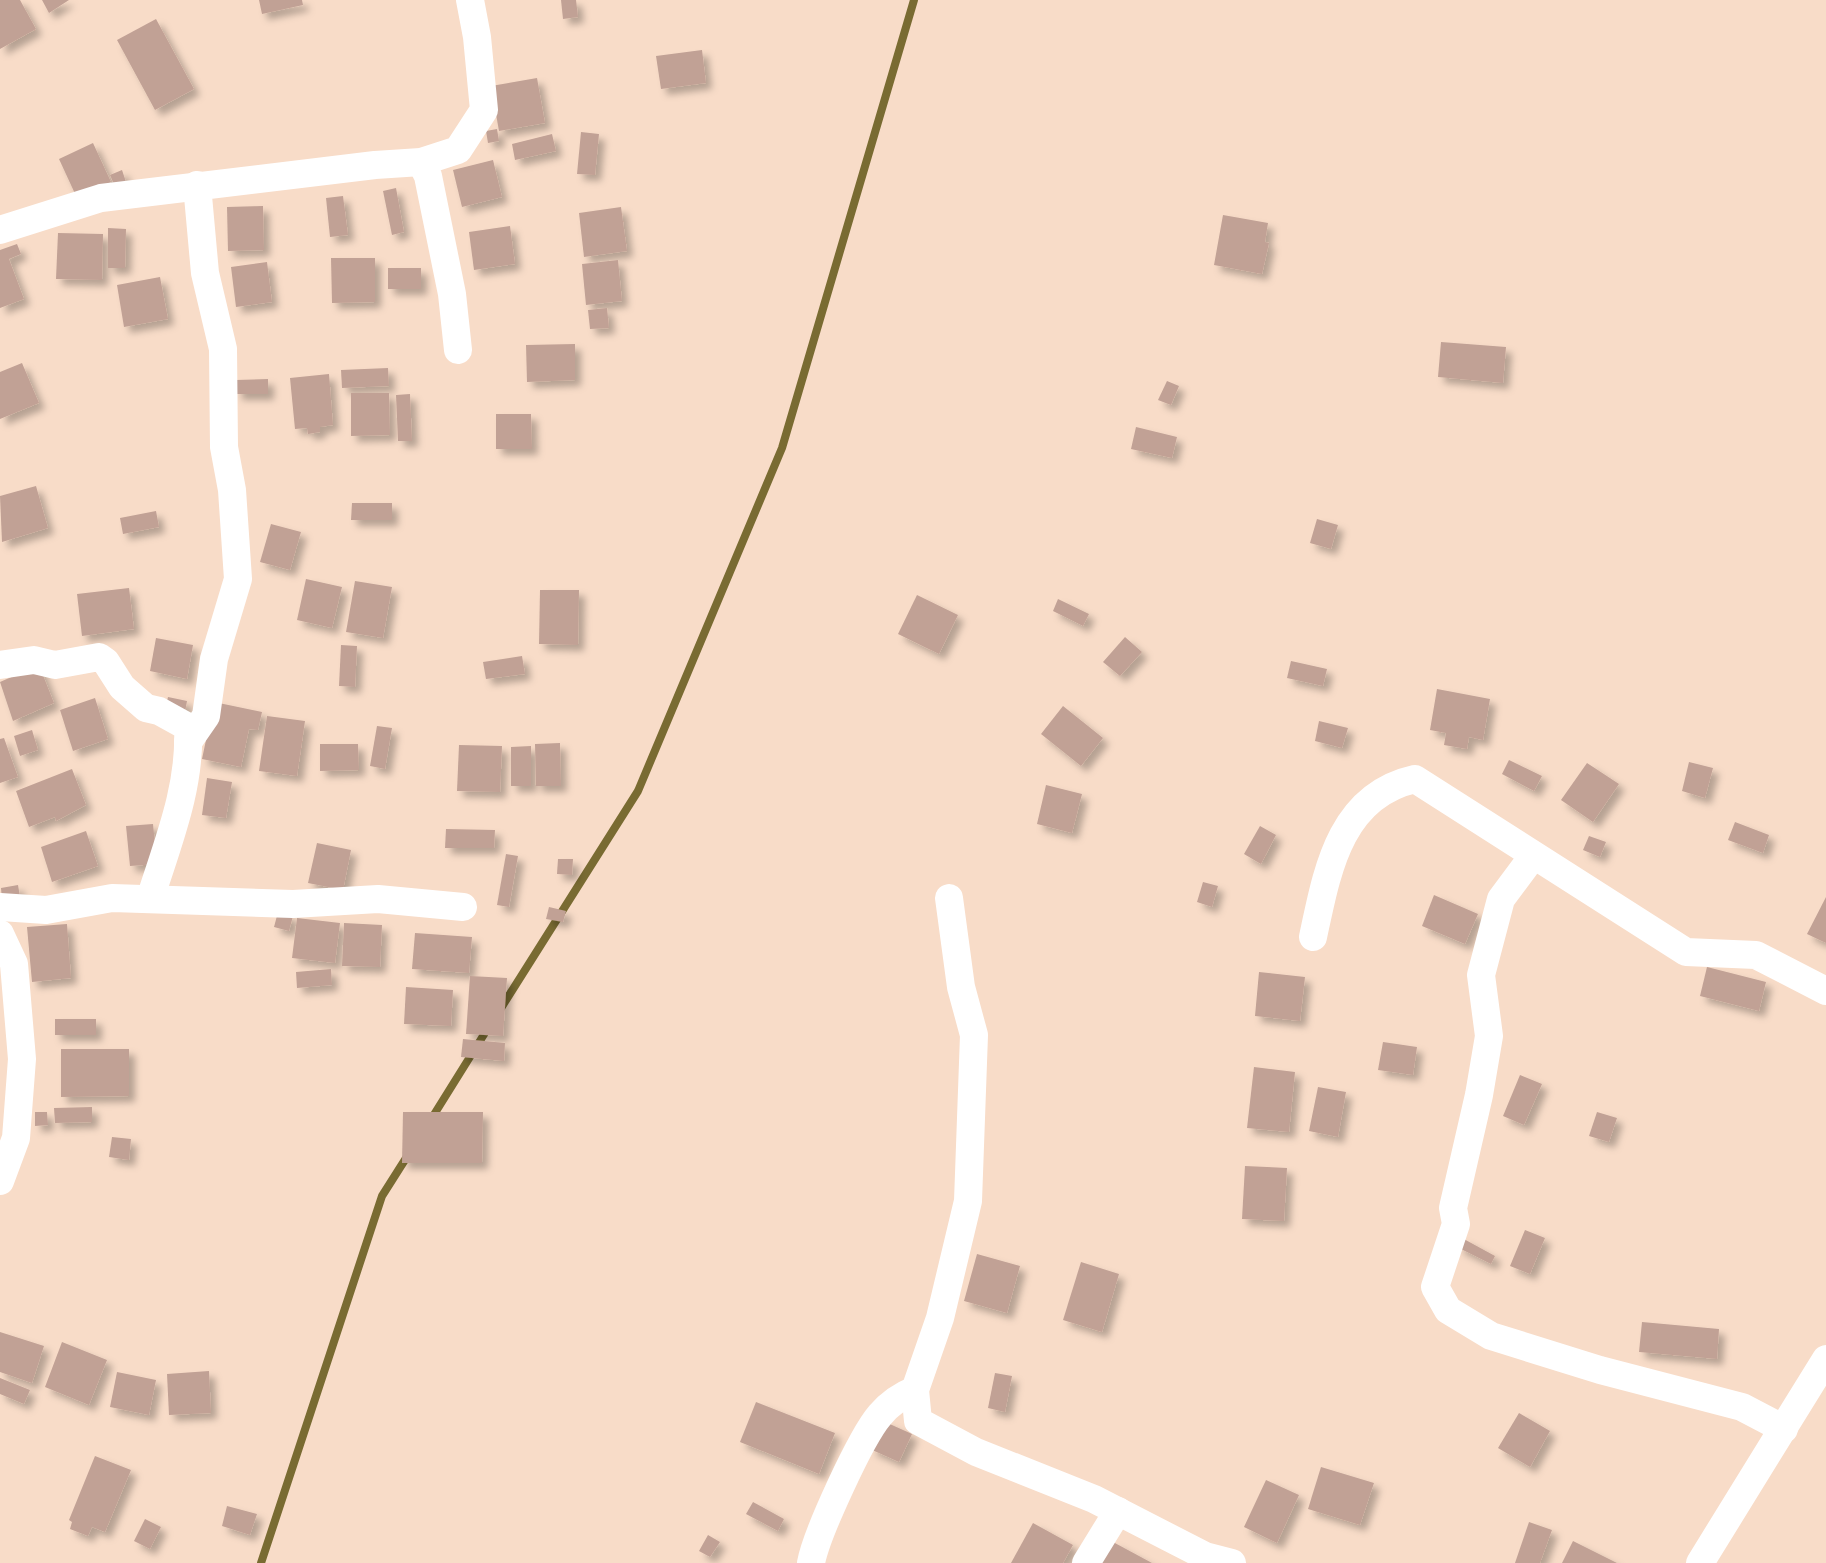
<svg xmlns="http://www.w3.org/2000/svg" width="1826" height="1563" viewBox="0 0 1826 1563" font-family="Helvetica,sans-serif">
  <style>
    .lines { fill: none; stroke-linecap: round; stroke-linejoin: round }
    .stream { stroke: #796b32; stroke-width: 8 }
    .building { fill: #c1a195; filter: url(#shadow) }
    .minor { stroke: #fff; stroke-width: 28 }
  </style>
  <defs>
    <filter id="shadow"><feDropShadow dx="6" dy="6" stdDeviation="3.5" flood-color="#0004"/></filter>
  </defs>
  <rect width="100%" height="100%" fill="#f8dcc8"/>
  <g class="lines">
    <!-- stream -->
    <g class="stream">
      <polyline points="501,1008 638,791 782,448 914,0"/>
      <polyline points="430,1121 488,1028"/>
      <polyline points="261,1563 382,1196 408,1155"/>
    </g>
  </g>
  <!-- building -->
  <g class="building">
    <polygon points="0,0 20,0 36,29 0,49"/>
    <polygon points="42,0 69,0 49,13"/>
    <polygon points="259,0 302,0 303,5 262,14"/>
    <polygon points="561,0 576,0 578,17 563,19"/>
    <polygon points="156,19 194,89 155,110 117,40"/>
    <polygon points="702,50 706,83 661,89 656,56"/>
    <polygon points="537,78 545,123 499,131 491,86"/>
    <polygon points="497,129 499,141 488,143 486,131"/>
    <polygon points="581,132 599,134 595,175 577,174"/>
    <polygon points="552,134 556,151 515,160 512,144"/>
    <polygon points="93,143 111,182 77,198 59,159"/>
    <polygon points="493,160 502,197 462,207 453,170"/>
    <polygon points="122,170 127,185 116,189 110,175"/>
    <polygon points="396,188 404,232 392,235 383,191"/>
    <polygon points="343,196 348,235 330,237 326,198"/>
    <polygon points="263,206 264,250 228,251 227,207"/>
    <polygon points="621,207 627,251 584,257 579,213"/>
    <polygon points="1223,215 1268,223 1265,242 1269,243 1262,274 1214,265"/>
    <polygon points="510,226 515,264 474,270 469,232"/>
    <polygon points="108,228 126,229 125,268 108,268"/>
    <polygon points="58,233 103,234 102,280 56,279"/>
    <polygon points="17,244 21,254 9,259 24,299 0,308 0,250"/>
    <polygon points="331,258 375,258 375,302 332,303"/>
    <polygon points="618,260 622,301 586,305 582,264"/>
    <polygon points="267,262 272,302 236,307 231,267"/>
    <rect x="388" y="268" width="33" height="21"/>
    <polygon points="160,277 168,319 124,327 117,285"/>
    <polygon points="607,308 609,328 590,329 588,310"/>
    <polygon points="1441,342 1506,347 1503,383 1438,377"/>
    <polygon points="575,344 575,380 527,382 526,345"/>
    <polygon points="22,363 39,403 0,419 0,372"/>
    <polygon points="388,368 389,386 342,388 341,370"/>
    <polygon points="329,374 333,425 320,427 320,432 308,434 307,428 295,429 290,378"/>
    <polygon points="268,379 268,394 236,394 236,380"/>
    <polygon points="1167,381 1179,386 1171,405 1158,400"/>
    <polygon points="351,393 389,393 390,435 351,436"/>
    <polygon points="410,394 412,441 398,441 396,395"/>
    <polygon points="496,414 531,414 532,449 496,449"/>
    <polygon points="1136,427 1177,437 1172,458 1131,449"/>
    <polygon points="36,486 48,528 2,542 0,496"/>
    <polygon points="352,503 392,503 392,520 351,520"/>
    <polygon points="156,511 159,527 123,534 120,518"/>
    <polygon points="1317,519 1338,525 1331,549 1310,543"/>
    <polygon points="271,524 301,532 290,570 260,562"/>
    <polygon points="306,579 342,587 332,628 297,620"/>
    <polygon points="355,581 392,587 383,638 346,632"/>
    <polygon points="129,588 134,629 82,636 77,594"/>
    <polygon points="540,590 579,590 578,645 539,644"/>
    <polygon points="917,595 958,615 939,654 898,634"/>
    <polygon points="1058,599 1089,614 1083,626 1053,611"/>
    <polygon points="1125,637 1142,652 1120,676 1103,662"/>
    <polygon points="156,638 193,645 187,679 150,671"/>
    <polygon points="341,645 357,646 355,687 339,686"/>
    <polygon points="522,656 525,674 486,679 483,662"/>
    <polygon points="1291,661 1327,669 1323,686 1287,678"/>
    <polygon points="39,665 54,703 13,721 0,682"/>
    <polygon points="1437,689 1490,699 1483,740 1469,737 1467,749 1444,745 1446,733 1430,730"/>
    <polygon points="168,697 187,701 185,712 165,709"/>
    <polygon points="95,698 108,739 73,751 60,710"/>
    <polygon points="214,702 262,712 258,730 249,729 241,767 202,759"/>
    <polygon points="1063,706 1103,738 1081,766 1041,734"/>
    <polygon points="267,716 305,721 297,776 259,771"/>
    <polygon points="1319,721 1348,728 1342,748 1315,741"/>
    <polygon points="377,726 392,728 385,769 370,766"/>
    <polygon points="32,730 38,750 20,756 14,736"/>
    <polygon points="4,738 18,777 0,783 0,739"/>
    <polygon points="560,743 561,786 536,786 535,744"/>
    <polygon points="320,744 358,744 359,770 320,771"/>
    <polygon points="459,745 502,746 500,792 457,791"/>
    <polygon points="531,746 531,786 511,786 511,747"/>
    <polygon points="1509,760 1542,776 1534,791 1502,774"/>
    <polygon points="1689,762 1713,768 1705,798 1682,791"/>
    <polygon points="1587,763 1619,784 1593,822 1561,800"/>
    <polygon points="72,769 86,805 56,821 55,817 29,827 16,791"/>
    <polygon points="207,778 232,782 226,818 202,815"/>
    <polygon points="1046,785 1082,794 1072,833 1037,824"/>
    <polygon points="1735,822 1769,835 1763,853 1728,840"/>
    <polygon points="153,824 157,864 130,866 126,826"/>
    <polygon points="1260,826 1276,835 1261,864 1244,854"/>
    <polygon points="446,829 495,830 494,848 445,848"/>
    <polygon points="86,831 98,866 52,882 41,847"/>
    <polygon points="1589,836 1606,842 1600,857 1583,850"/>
    <polygon points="317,843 351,850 343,890 308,883"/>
    <polygon points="506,854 518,856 509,907 497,905"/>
    <polygon points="558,859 573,859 572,875 557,874"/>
    <polygon points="1203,882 1218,886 1212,907 1197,902"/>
    <polygon points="18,885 20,897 2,900 1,888"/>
    <polygon points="1434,895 1478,914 1465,944 1422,926"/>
    <polygon points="1826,897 1826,943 1807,934"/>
    <polygon points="549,907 566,911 563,922 546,919"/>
    <polygon points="278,912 293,916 289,931 274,927"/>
    <polygon points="297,918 340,923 335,963 292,958"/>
    <polygon points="344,923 382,925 380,967 342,966"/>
    <polygon points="67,924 71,978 32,982 27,927"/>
    <polygon points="415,933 472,937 469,973 412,969"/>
    <polygon points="1707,967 1766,982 1759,1011 1700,996"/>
    <polygon points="331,969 332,985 297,988 296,972"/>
    <polygon points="1259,972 1305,977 1300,1021 1255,1016"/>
    <polygon points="470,976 507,978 503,1036 466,1034"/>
    <polygon points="406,987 453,990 451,1026 404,1024"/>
    <rect x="55" y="1019" width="41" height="16"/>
    <polygon points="463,1039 505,1043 504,1061 461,1057"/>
    <polygon points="1383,1042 1417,1047 1413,1075 1378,1070"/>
    <polygon points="61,1049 129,1049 129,1096 61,1097"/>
    <polygon points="1254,1067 1295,1072 1289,1132 1247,1128"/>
    <polygon points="1520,1075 1542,1084 1524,1125 1503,1116"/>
    <polygon points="1318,1087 1346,1092 1338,1137 1309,1131"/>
    <polygon points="92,1107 92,1122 55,1123 54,1108"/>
    <polygon points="35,1112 47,1112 48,1125 35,1126"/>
    <polygon points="403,1112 483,1112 482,1163 402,1163"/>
    <polygon points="1597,1112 1617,1118 1609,1142 1589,1136"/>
    <polygon points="112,1137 131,1139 129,1160 109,1157"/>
    <polygon points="1245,1166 1287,1168 1284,1221 1242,1219"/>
    <polygon points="1525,1230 1545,1238 1530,1274 1510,1266"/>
    <polygon points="1462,1238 1495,1256 1491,1264 1457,1247"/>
    <polygon points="977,1254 1020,1266 1007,1313 964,1301"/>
    <polygon points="1081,1262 1119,1274 1102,1332 1063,1320"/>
    <polygon points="1642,1322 1719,1329 1717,1359 1639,1352"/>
    <polygon points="0,1332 44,1346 32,1383 0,1372"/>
    <polygon points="62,1342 107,1360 89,1405 45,1387"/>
    <polygon points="209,1371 211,1413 169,1415 167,1374"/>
    <polygon points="117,1372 156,1380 149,1415 110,1407"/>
    <polygon points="995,1373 1012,1376 1005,1412 988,1408"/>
    <polygon points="0,1378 30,1390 24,1404 0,1394"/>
    <polygon points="756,1402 835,1433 819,1474 740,1442"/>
    <polygon points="1519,1413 1550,1431 1530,1467 1498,1448"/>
    <polygon points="883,1421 912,1434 899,1462 870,1449"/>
    <polygon points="95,1456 131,1470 105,1532 92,1527 88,1536 70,1529 72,1522 69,1520"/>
    <polygon points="1321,1467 1374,1483 1360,1525 1308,1509"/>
    <polygon points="1266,1480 1299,1495 1277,1543 1244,1527"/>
    <polygon points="753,1502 784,1519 778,1531 746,1514"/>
    <polygon points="227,1506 257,1514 250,1535 222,1526"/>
    <polygon points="145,1519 161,1527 150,1549 134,1541"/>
    <polygon points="1529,1522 1552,1530 1540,1563 1515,1563"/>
    <polygon points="1033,1523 1073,1545 1063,1563 1011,1563"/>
    <polygon points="708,1535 720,1542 710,1557 699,1551"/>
    <polygon points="1573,1541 1617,1563 1562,1563"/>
    <polygon points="1113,1542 1152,1563 1101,1563"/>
  </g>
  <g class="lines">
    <!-- minor -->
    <g class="minor">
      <polyline points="421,162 428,176 452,294 458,350"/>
      <polyline points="0,230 101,198 375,165 421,162 458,150 484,110 477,37 470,0"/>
      <path d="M 0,665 L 34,660 L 55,665 L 99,657 L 106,662 L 122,687 L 146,708 L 159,711 L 188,727 C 191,787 168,842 150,899"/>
      <polyline points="188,742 206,716 214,659 238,579 232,490 224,447 223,349 205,273 197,185"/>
      <polyline points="1533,856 1501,899 1481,975 1489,1036 1479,1095 1453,1208 1456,1224 1435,1287 1448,1310 1491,1336 1600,1370 1742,1407 1784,1429"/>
      <polyline points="949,898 961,987 974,1035 968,1201 940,1318 915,1390 918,1421 976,1452 1094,1499 1205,1556 1232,1563"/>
      <polyline points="0,907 46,910 112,898 293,904 378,899 463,907"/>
      <polyline points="0,934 14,964 22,1059 16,1138 0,1181"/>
      <path d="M 1313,937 C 1327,872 1339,796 1415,779 L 1686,952 L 1756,955 L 1826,991"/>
      <path d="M 811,1563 C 816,1535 861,1437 880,1415 C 890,1403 900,1396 915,1390"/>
      <polyline points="1086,1563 1118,1511"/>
      <polyline points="1700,1563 1826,1359"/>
    </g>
  </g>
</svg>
